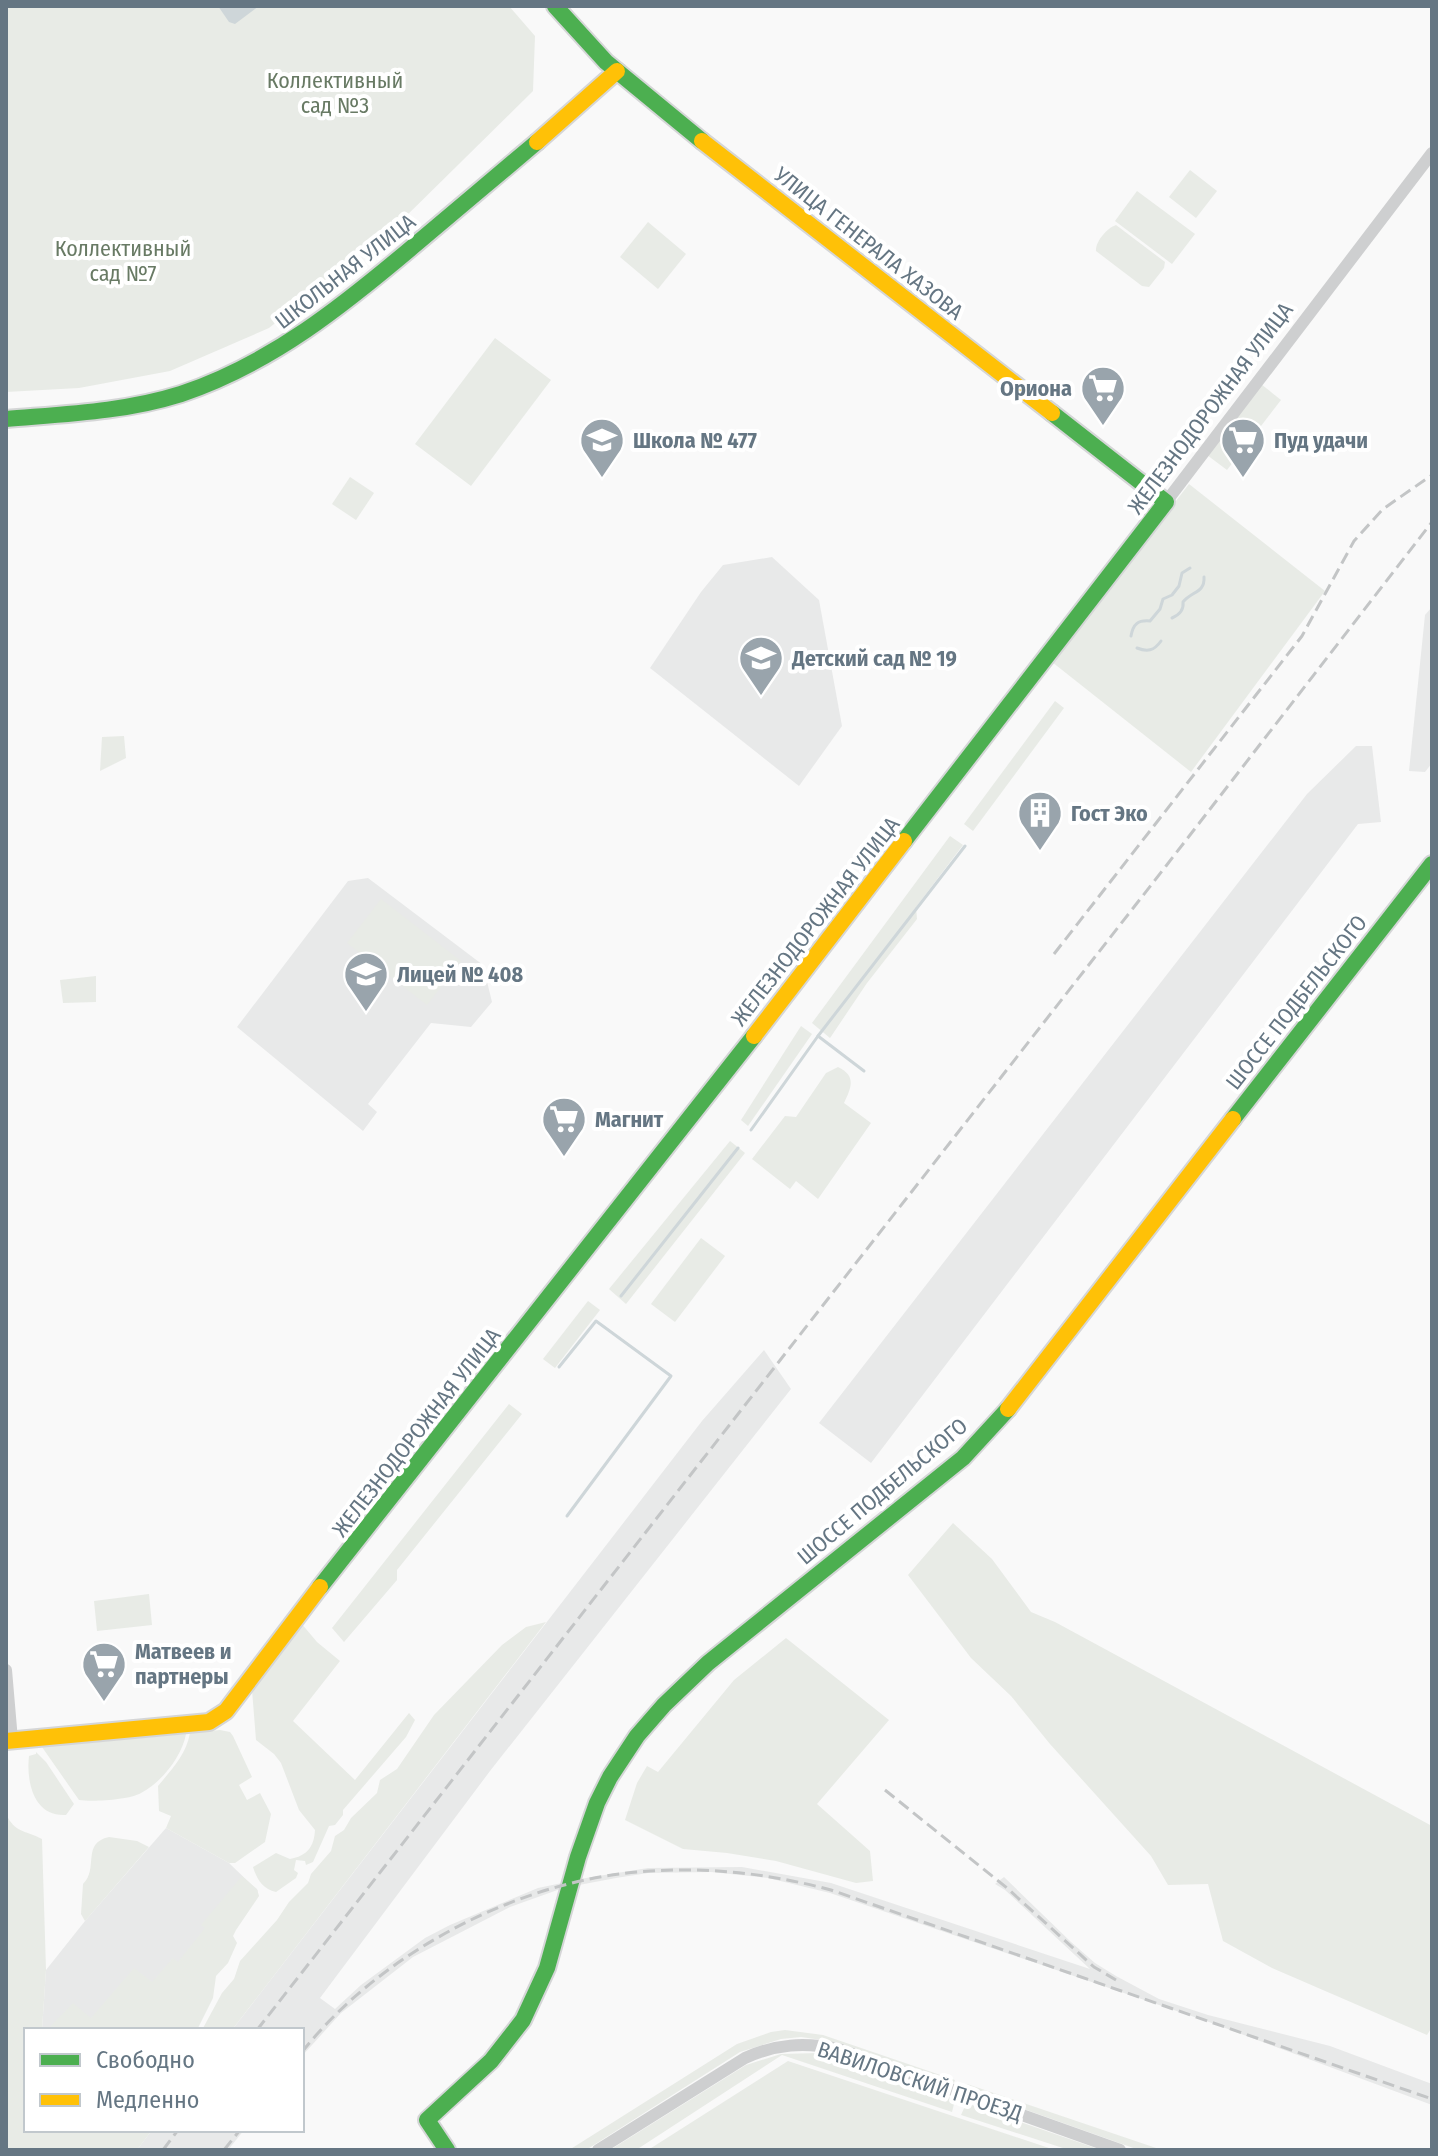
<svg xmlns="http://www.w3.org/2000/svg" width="1438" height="2156" viewBox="0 0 1438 2156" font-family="'Fira Sans Condensed',sans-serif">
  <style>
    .built { fill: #e8e9e9 }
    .green { fill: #e8ebe6 }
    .water { fill: #ced6d9 }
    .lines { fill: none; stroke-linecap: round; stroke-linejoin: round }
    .stream { stroke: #ced6d9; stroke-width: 3 }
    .fast-casing { stroke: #d5d6d7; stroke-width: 20 }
    .slow-casing { stroke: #d5d6d7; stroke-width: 20 }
    .street { stroke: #cecfd0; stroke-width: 12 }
    .fast { stroke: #4caf50; stroke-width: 16 }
    .slow { stroke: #ffc107; stroke-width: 16 }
    .rail { stroke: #c3c5c6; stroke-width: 3; stroke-dasharray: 12 6; stroke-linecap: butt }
    .labels { text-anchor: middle; stroke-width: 8; stroke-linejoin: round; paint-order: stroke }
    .park-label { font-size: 22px; fill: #687a64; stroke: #fff }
    .street-label { font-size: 22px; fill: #657683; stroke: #fff }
    .poi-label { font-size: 22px; font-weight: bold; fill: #657683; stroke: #fff; text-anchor: start }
  </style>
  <rect width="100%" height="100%" fill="#f9f9f9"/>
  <!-- built -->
  <g class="built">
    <polygon points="772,557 819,600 842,726 799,786 650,668 701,592 723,565"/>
    <polygon points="1432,607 1432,763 1425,772 1409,771 1425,615"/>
    <polygon points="1356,746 1372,746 1381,822 1358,824 871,1463 819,1423 1307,794"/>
    <polygon points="368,878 483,965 492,1002 471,1027 431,1023 368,1104 377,1112 363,1131 237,1027 348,881"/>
    <polygon points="764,1350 791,1389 490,1771 320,1998 335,2009 361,1985 425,1938 450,1925 538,1888 586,1878 648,1868 742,1867 831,1883 1090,1969 1005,1890 995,1884 1004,1877 1071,1942 1095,1963 1116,1976 1159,1999 1208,2015 1330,2046 1432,2084 1432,2105 1209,2022 830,1893 768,1878 711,1872 648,1873 616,1878 563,1888 510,1907 413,1957 341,2013 302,2056 302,2030 232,2030 702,1421"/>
    <polygon points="166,1828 229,1863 258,1891 111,2030 42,2030 46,1970 85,1921"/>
    <polygon points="152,2130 244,2130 228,2150 137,2150"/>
  </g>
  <!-- green -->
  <g class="green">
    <polygon points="6,6 509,6 535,36 533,91 394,228 269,328 170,371 79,388 6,392"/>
    <polygon points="1190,170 1217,191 1196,218 1169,197"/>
    <polygon points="1137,191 1195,234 1172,264 1115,221"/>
    <polygon points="648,222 686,254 658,289 620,257"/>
    <path d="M 1116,225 L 1165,262 L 1164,268 L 1149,287 L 1142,286 L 1096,251 C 1095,242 1107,228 1116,225 Z"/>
    <polygon points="495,338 551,380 471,486 415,444"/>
    <polygon points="1261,384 1281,400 1227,470 1207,455"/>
    <polygon points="350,477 374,493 356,520 332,504"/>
    <polygon points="1189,484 1325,591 1191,772 1052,662"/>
    <polygon points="1055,701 1064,708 973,831 964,824"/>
    <polygon points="124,736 126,758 100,771 102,737"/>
    <polygon points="950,836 963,845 916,907 917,919 867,983 830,1038 812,1023"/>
    <polygon points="381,899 461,961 427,1005 347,943"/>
    <polygon points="96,976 96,1002 63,1003 60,980"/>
    <polygon points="801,1026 812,1034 748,1126 741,1120"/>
    <path d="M 838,1067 C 857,1076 851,1088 844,1103 L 871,1123 L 818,1199 L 796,1181 L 790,1189 L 752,1159 L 785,1116 L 796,1117 L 826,1073 Z"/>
    <polygon points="730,1141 745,1153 626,1304 609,1289"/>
    <polygon points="701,1238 725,1256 675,1322 651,1304"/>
    <polygon points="588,1301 600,1310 555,1368 543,1359"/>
    <polygon points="509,1404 522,1414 397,1570 397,1580 344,1642 332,1628"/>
    <polygon points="953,1523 992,1559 1031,1612 1055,1622 1432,1826 1432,2027 1427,2035 1272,1968 1223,1941 1208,1884 1168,1885 1151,1856 1050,1744 1011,1696 971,1658 908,1575"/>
    <polygon points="149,1594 152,1625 97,1631 94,1601"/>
    <polygon points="546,1622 232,2030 202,2030 222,1993 234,1979 240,1961 277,1920 289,1902 308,1883 311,1874 331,1851 335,1836 344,1830 351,1818 377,1793 380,1780 397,1769 434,1715 502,1645 526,1627"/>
    <path d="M 301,1623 L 317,1642 L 340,1661 L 293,1721 L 355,1780 L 409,1713 L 415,1720 L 406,1737 L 343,1810 L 343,1815 L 335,1825 L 329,1826 L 313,1862 L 306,1865 L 305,1861 L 296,1860 L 294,1870 L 298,1873 L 296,1878 L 276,1892 C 263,1889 257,1880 253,1867 L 276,1853 L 290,1859 C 307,1856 314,1847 315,1830 L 299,1810 L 281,1763 L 274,1754 L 256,1740 L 252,1690 L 254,1685 Z"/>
    <polygon points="786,1638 889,1720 817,1804 870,1851 873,1881 856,1883 776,1861 727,1853 683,1849 625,1820 637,1783 647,1766 658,1772 734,1680"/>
    <path d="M 220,1730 L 230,1732 L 233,1736 L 252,1777 L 239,1785 L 247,1800 L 260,1793 L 271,1814 L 265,1842 L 235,1863 L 229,1863 L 166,1828 L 171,1816 L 159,1811 L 158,1786 C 172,1769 186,1755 190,1733 Z"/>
    <path d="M 186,1734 C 182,1756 162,1782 141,1793 C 129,1800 93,1802 79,1800 L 42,1747 Z"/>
    <path d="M 36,1752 L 46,1762 L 74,1804 L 66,1815 C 34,1817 26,1782 29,1756 L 36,1754 Z"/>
    <path d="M 6,1814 C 15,1833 25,1830 42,1839 L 46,1970 L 42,2030 L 26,2030 L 26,2130 L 152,2130 L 137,2150 L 6,2150 Z"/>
    <path d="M 109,1837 L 137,1841 L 149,1847 L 85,1921 L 81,1914 L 83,1884 C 99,1869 81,1843 109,1837 Z"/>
    <polygon points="242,1876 257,1889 259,1896 236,1930 233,1936 237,1943 228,1963 216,1976 213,1998 197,2030 47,2030 73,2003 91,2018 134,1968 152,1982 173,1958 178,1962 205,1928 201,1925"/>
    <polygon points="785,2030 823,2035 955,2080 953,2085 822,2040 801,2037 781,2039 740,2052 586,2150 569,2150 737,2044 771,2032"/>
    <polygon points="818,2053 830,2055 951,2098 954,2104 952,2112 782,2055 636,2150 610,2150 746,2065 781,2054"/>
    <polygon points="788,2061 1055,2150 648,2150"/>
    <polygon points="967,2084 1162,2150 1139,2150 965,2088"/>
    <polygon points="966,2104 969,2104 1101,2150 1069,2150 961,2115"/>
  </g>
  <!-- water -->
  <polygon class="water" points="218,6 259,6 235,24 229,22"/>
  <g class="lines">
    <!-- stream -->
    <g class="stream">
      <path d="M 1172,618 C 1179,615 1184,610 1183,602 C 1192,591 1205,593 1204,577"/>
      <path d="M 1131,636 C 1133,624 1138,620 1150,621 L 1160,609 L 1163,599 L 1172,595 L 1179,586 L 1182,573 L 1190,568"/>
      <path d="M 1137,648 C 1147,652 1154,651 1161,641"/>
      <polyline points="818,1036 864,1071"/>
      <polyline points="751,1130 818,1036 965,846"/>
      <polyline points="621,1296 738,1148"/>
      <polyline points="559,1367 596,1321 671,1376 567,1516"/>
    </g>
    <!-- fast casing -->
    <g class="fast-casing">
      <g id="fast">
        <polyline points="555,6 606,62 702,141"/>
        <path d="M 6,419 C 65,414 124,412 181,394 C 271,364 344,305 416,244 C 456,210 497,176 537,142"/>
        <polyline points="904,841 1166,502 1052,413"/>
        <polyline points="1233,1119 1432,864"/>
        <polyline points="320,1587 754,1036"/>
        <polyline points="447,2150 427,2120 491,2061 523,2020 547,1968 578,1857 597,1803 610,1777 637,1736 664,1705 708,1663 963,1458 1008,1409"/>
      </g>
    </g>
    <!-- slow casing -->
    <g class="slow-casing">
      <g id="slow">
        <polyline points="702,141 1052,413"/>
        <polyline points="537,142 617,71"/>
        <polyline points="754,1036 904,841"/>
        <polyline points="1008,1409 1233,1119"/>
        <polyline points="6,1741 209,1722 226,1711 320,1587"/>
      </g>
    </g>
    <!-- street -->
    <g class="street">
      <polyline points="1166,502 1432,153"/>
      <polyline points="6,1670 12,1740"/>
      <path d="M 598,2150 L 745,2058 C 776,2044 804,2042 838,2049 L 1120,2150"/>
    </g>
    <!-- fast -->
    <use href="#fast" class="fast"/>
    <!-- slow -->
    <use href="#slow" class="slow"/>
    <!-- rail -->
    <g class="rail">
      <polyline points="1054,954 1302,636 1354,541 1383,509 1432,475"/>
      <polyline points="885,1790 1007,1888 1094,1967 1116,1980"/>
      <polyline points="257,2030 1166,866 1432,522"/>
      <path d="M 302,2052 C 381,1952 522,1878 650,1871 C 712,1867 771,1874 831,1890 L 1432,2099"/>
      <polyline points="163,2150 178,2130"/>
      <polyline points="224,2150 240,2130"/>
    </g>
  </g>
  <!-- icons -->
  <defs>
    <g id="supermarket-pin" transform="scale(2.3)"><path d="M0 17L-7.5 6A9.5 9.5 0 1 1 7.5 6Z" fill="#99a4ac" stroke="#fff"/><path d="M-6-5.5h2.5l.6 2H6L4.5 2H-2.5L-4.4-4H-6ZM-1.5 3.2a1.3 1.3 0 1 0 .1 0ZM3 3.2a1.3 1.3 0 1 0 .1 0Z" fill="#fff"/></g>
    <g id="school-pin" transform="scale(2.3)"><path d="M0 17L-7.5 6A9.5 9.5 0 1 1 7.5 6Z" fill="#99a4ac" stroke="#fff"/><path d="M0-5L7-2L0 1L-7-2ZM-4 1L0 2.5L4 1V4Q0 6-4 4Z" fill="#fff"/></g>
    <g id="building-pin" transform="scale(2.3)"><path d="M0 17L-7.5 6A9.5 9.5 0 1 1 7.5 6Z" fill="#99a4ac" stroke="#fff"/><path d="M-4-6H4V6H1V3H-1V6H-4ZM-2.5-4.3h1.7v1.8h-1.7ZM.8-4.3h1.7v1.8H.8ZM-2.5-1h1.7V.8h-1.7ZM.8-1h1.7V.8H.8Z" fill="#fff"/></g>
  </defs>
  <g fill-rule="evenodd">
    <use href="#supermarket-pin" x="1103" y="388"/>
    <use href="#school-pin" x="602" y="440"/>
    <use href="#supermarket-pin" x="1243" y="440"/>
    <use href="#school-pin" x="761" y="658"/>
    <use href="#building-pin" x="1040" y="813"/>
    <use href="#school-pin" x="366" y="974"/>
    <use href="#supermarket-pin" x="564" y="1119"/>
    <use href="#supermarket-pin" x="104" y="1664"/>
  </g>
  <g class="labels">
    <!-- park labels -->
    <g class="park-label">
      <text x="335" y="88">Коллективный<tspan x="335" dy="25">сад №3</tspan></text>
      <text x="123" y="256">Коллективный<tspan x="123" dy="25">сад №7</tspan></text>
    </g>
    <!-- street labels -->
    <g class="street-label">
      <text transform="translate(869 243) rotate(38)" y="8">УЛИЦА ГЕНЕРАЛА ХАЗОВА</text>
      <text transform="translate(345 271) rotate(-38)" y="8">ШКОЛЬНАЯ УЛИЦА</text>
      <text transform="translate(1210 408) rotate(-53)" y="8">ЖЕЛЕЗНОДОРОЖНАЯ УЛИЦА</text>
      <text transform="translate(815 921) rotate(-52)" y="8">ЖЕЛЕЗНОДОРОЖНАЯ УЛИЦА</text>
      <text transform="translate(1296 1002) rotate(-52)" y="8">ШОССЕ ПОДБЕЛЬСКОГО</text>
      <text transform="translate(416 1432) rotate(-52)" y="8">ЖЕЛЕЗНОДОРОЖНАЯ УЛИЦА</text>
      <text transform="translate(882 1491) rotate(-40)" y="8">ШОССЕ ПОДБЕЛЬСКОГО</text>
      <text transform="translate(920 2081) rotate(18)" y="8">ВАВИЛОВСКИЙ ПРОЕЗД</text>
    </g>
    <!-- poi labels -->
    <g class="poi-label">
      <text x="1072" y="396" text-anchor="end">Ориона</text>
      <text x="633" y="448">Школа № 477</text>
      <text x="1274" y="448">Пуд удачи</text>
      <text x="792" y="666">Детский сад № 19</text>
      <text x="1071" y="821">Гост Эко</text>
      <text x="397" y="982">Лицей № 408</text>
      <text x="595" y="1127">Магнит</text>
      <text x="135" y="1659">Матвеев и<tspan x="135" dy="25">партнеры</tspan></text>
    </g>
  </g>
  <!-- border -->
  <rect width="1438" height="2156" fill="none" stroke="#657683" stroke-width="16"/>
  <!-- legend -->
  <rect x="24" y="2028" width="280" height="104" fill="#ffffff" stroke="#c1c8cd" stroke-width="2"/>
  <rect x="40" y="2054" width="40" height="12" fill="#4caf50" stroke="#c1c8cd" stroke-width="2"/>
  <text x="96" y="2068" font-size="24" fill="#657683">Свободно</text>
  <rect x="40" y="2094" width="40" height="12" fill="#ffc107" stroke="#c1c8cd" stroke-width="2"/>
  <text x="96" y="2108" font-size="24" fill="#657683">Медленно</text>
</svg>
